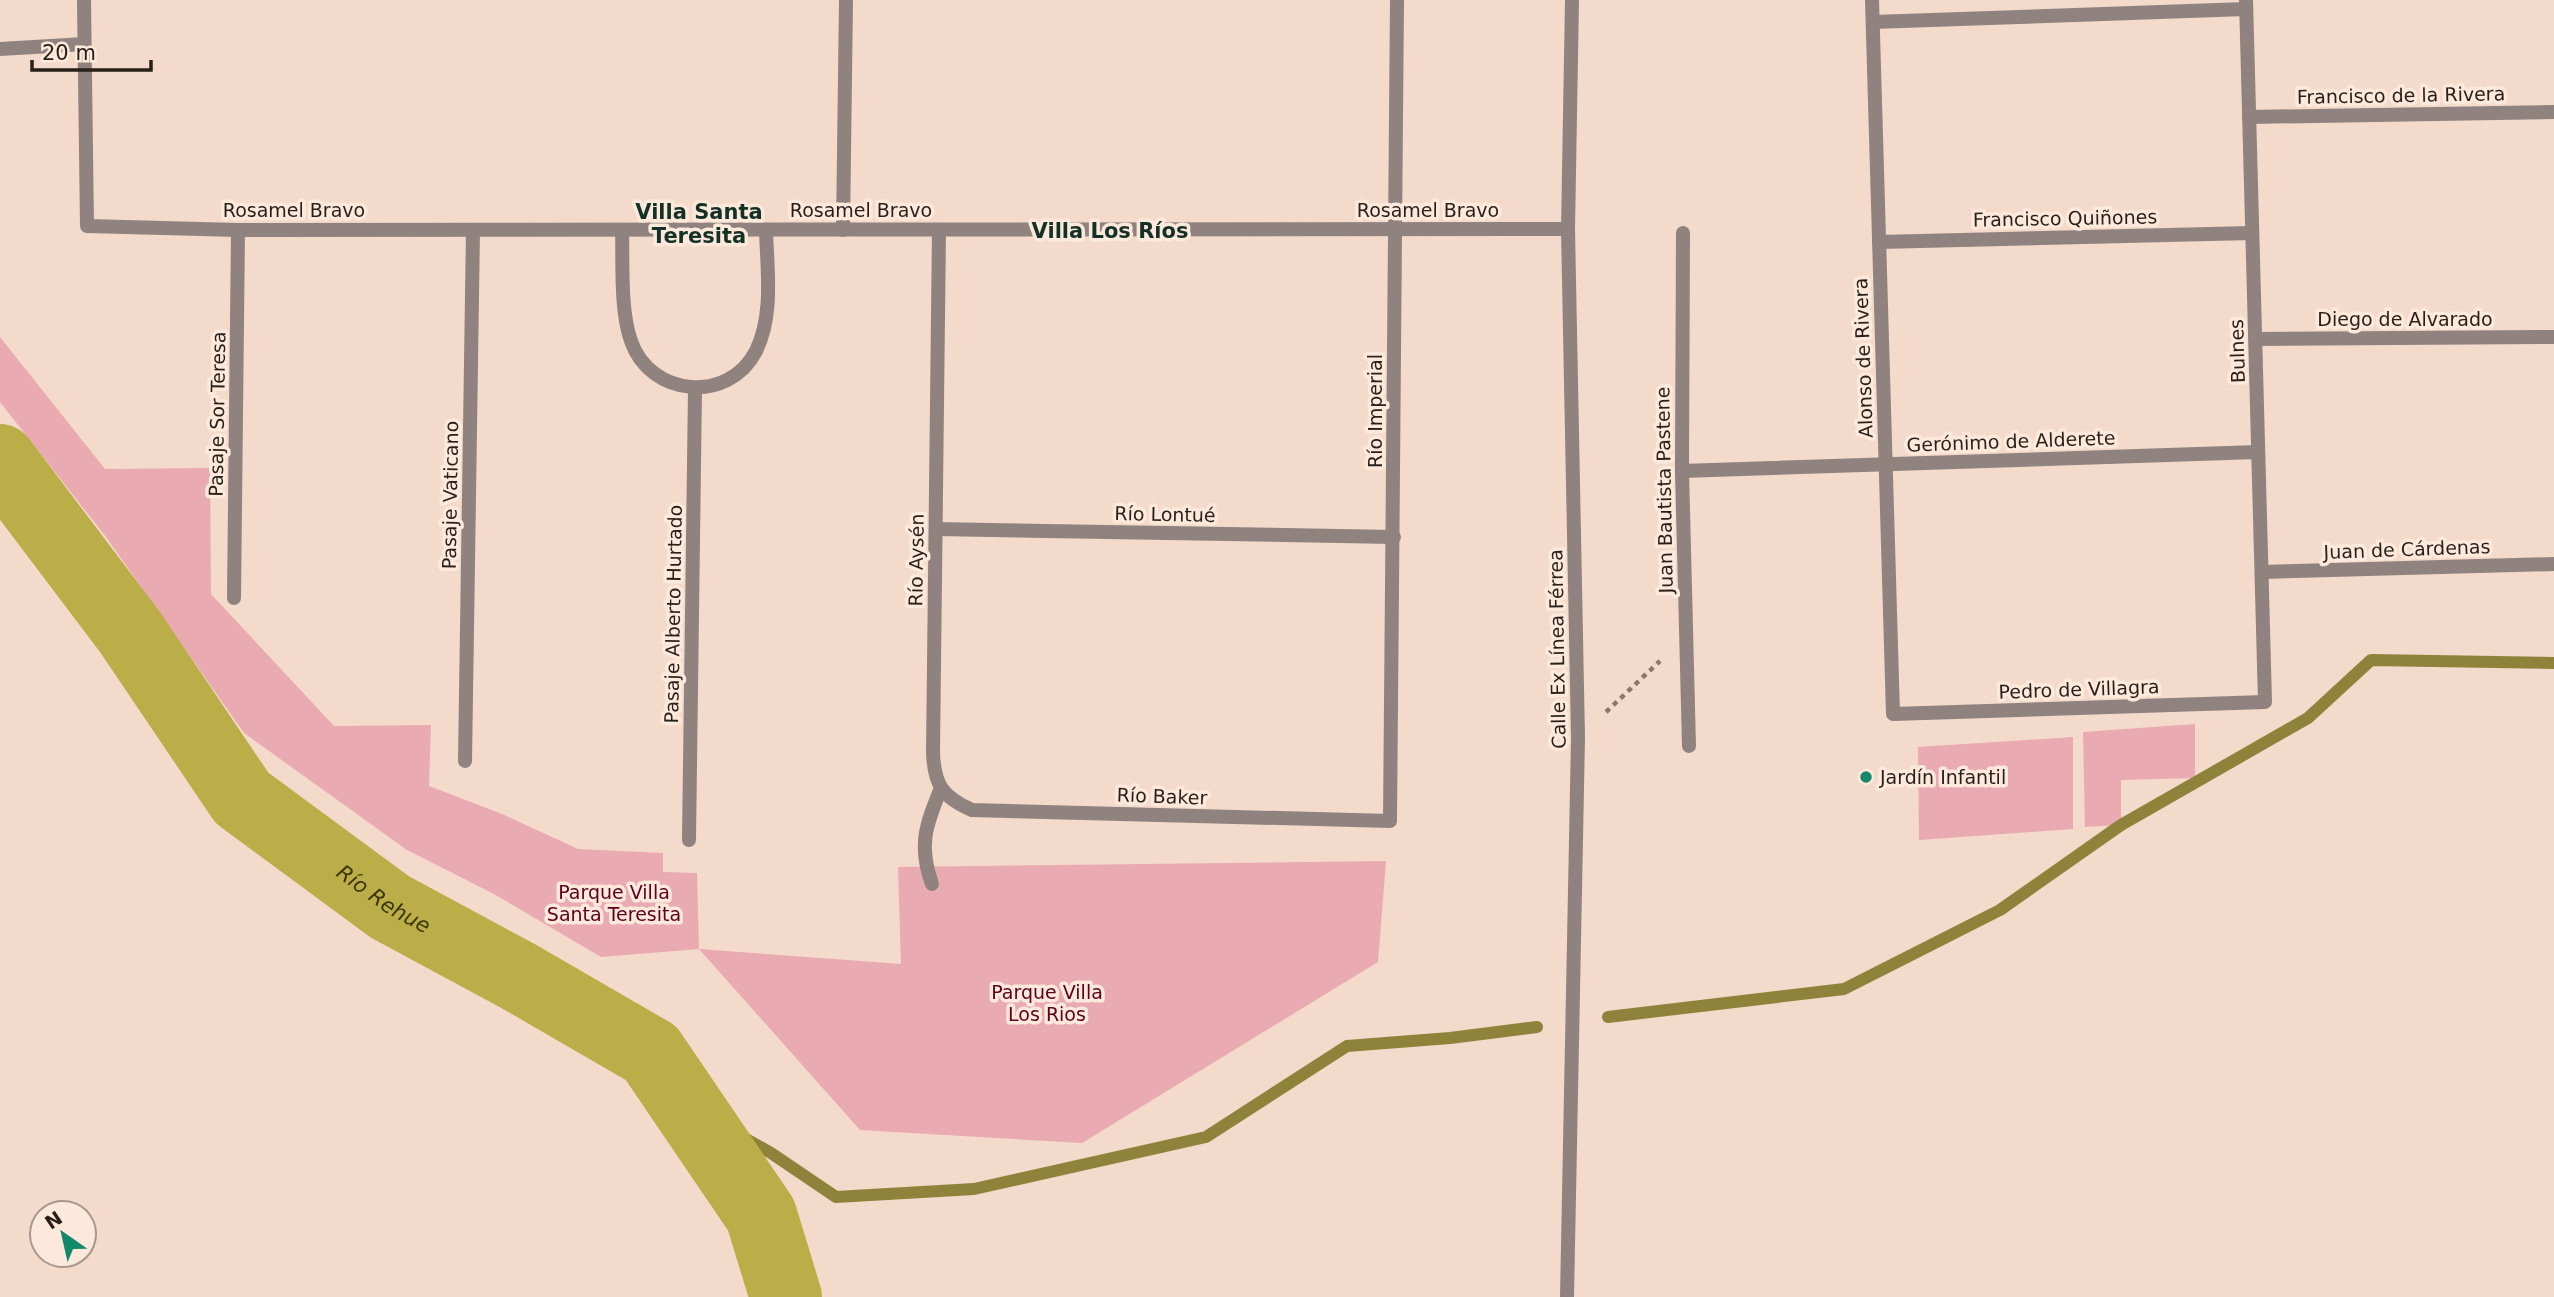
<svg xmlns="http://www.w3.org/2000/svg" width="2554" height="1297" viewBox="0 0 2554 1297" font-family="'DejaVu Sans',sans-serif">
  <style>
    .green { fill: #e9aab1 }
    .lines { fill: none; stroke-linecap: round; stroke-linejoin: round }
    .stream { stroke: #8f833b; stroke-width: 12 }
    .river { stroke: #bbae49; stroke-width: 72 }
    .path { stroke: #88786d; stroke-width: 4.5; stroke-dasharray: 5 5; stroke-linecap: butt }
    .minor { stroke: #8f827f; stroke-width: 14 }
    .poi-dot { fill: #12896b; stroke: #fce9db; stroke-width: 2.5 }
    .labels { text-anchor: middle; stroke-width: 7; stroke-linejoin: round; paint-order: stroke }
    .street-label { font-size: 19px; fill: #281f19; stroke: #fce9db }
    .poi-label { font-size: 19px; fill: #281f19; stroke: #fce9db; text-anchor: start }
    .park-label { font-size: 19px; fill: #5d011f; stroke: #fce9db }
    .neighbourhood-label { font-size: 21px; font-weight: bold; fill: #133127; stroke: #fce9db }
    .water-label { font-size: 21px; font-style: italic; fill: #3d370c; stroke: #fce9db }
  </style>
  <rect width="100%" height="100%" fill="#f3daca"/>
  <!-- green -->
  <g class="green">
    <polygon points="0,337 105,469 210,468 211,594 334,726 431,725 429,786 502,814 578,849 663,853 663,872 697,873 699,949 901,964 898,867 1386,861 1378,962 1082,1143 860,1130 699,949 601,957 494,894 407,850 244,733 106,537 0,402"/>
    <polygon points="2195,724 2195,778 2121,780 2121,825 2085,827 2083,732"/>
    <polygon points="2073,737 2073,829 1919,840 1918,747"/>
  </g>
  <g class="lines">
    <!-- stream -->
    <g class="stream">
      <polyline points="1608,1017 1844,989 2000,910 2121,825 2308,718 2371,660 2554,663"/>
      <polyline points="686,1105 771,1153 836,1197 974,1189 1206,1137 1347,1046 1450,1038 1537,1027"/>
    </g>
    <!-- river -->
    <path class="river" id="s1" d="M 0,460 L 130,632 L 242,798 L 390,907 L 518,976 L 651,1053 L 761,1215 L 786,1297"/>
    <!-- path -->
    <polyline class="path" points="1606,712 1660,661"/>
    <!-- minor -->
    <g class="minor">
      <polyline points="84,0 87,226 238,230 1568,229"/>
      <polyline points="1872,0 1893,714 2265,702 2246,0"/>
      <polyline points="1873,22 2246,9"/>
      <polyline points="0,49 84,44"/>
      <polyline points="2249,117 2554,112"/>
      <path d="M 622,230 C 623,263 620,310 631,341 C 650,397 729,404 756,351 C 774,315 767,268 766,230"/>
      <polyline points="843,230 846,0"/>
      <path d="M 939,230 L 933,752 C 934,784 942,797 972,810 L 1390,821 L 1397,0"/>
      <polyline points="1683,233 1682,471 1689,746"/>
      <polyline points="1879,242 2252,233"/>
      <polyline points="2256,339 2554,337"/>
      <polyline points="1682,471 2258,452"/>
      <polyline points="936,529 1394,537"/>
      <polyline points="2262,572 2554,564"/>
      <polyline points="234,598 238,230"/>
      <polyline points="465,761 473,230"/>
      <polyline points="689,840 695,389"/>
      <path d="M 932,884 C 918,845 926,825 941,788"/>
      <polyline points="1567,1297 1578,738 1568,229 1572,0"/>
    </g>
  </g>
  <!-- markers -->
  <circle class="poi-dot" cx="1866" cy="777" r="7"/>
  <g class="labels">
    <!-- street labels -->
    <g class="street-label">
      <text transform="translate(2401 95) rotate(-1)" y="7">Francisco de la Rivera</text>
      <text x="294" y="217">Rosamel Bravo</text>
      <text x="861" y="217">Rosamel Bravo</text>
      <text x="1428" y="217">Rosamel Bravo</text>
      <text transform="translate(2065 218) rotate(-1)" y="7">Francisco Quiñones</text>
      <text x="2405" y="326">Diego de Alvarado</text>
      <text transform="translate(2237 351) rotate(-92)" y="7">Bulnes</text>
      <text transform="translate(1863 358) rotate(-92)" y="7">Alonso de Rivera</text>
      <text transform="translate(1375 411) rotate(-90)" y="7">Río Imperial</text>
      <text transform="translate(217 414) rotate(-89)" y="7">Pasaje Sor Teresa</text>
      <text transform="translate(2011 441) rotate(-2)" y="7">Gerónimo de Alderete</text>
      <text transform="translate(1664 490) rotate(-91)" y="7">Juan Bautista Pastene</text>
      <text transform="translate(450 495) rotate(-89)" y="7">Pasaje Vaticano</text>
      <text transform="translate(1165 514) rotate(1)" y="7">Río Lontué</text>
      <text transform="translate(2407 549) rotate(-2)" y="7">Juan de Cárdenas</text>
      <text transform="translate(916 560) rotate(-89)" y="7">Río Aysén</text>
      <text transform="translate(673 614) rotate(-89)" y="7">Pasaje Alberto Hurtado</text>
      <text transform="translate(1557 649) rotate(-91)" y="7">Calle Ex Línea Férrea</text>
      <text transform="translate(2079 689) rotate(-2)" y="7">Pedro de Villagra</text>
      <text transform="translate(1162 796) rotate(2)" y="7">Río Baker</text>
    </g>
    <!-- poi labels -->
    <g class="poi-label">
      <text x="1880" y="784">Jardín Infantil</text>
    </g>
    <!-- park labels -->
    <g class="park-label">
      <text x="614" y="899">Parque Villa<tspan x="614" dy="22">Santa Teresita</tspan></text>
      <text x="1047" y="999">Parque Villa<tspan x="1047" dy="22">Los Rios</tspan></text>
    </g>
    <!-- neighbourhood labels -->
    <g class="neighbourhood-label">
      <text x="699" y="219">Villa Santa<tspan x="699" dy="24">Teresita</tspan></text>
      <text x="1110" y="238">Villa Los Ríos</text>
    </g>
    <!-- water labels -->
    <g class="water-label">
      <text dy="7" stroke="none"><textPath href="#s1" startOffset="590">Río Rehue</textPath></text>
    </g>
  </g>
  <!-- north arrow -->
  <g transform="translate(63 1234) rotate(326)"><circle r="33" fill="#fce9db" stroke="#a7988d" stroke-width="2"/>
  <path d="M0-5L12 26L0 18L-12 26Z" fill="#12896b"/>
  <text y="-10" font-size="19" font-weight="bold" text-anchor="middle" fill="#281f19">N</text>
  </g>
  <!-- scale -->
  <path d="M32 60v10h119v-10" fill="none" stroke="#281f19" stroke-width="3.5"/>
  <text x="42" y="60" font-size="21" fill="#281f19" stroke="#fce9db" stroke-width="5" paint-order="stroke">20 m</text>
</svg>
